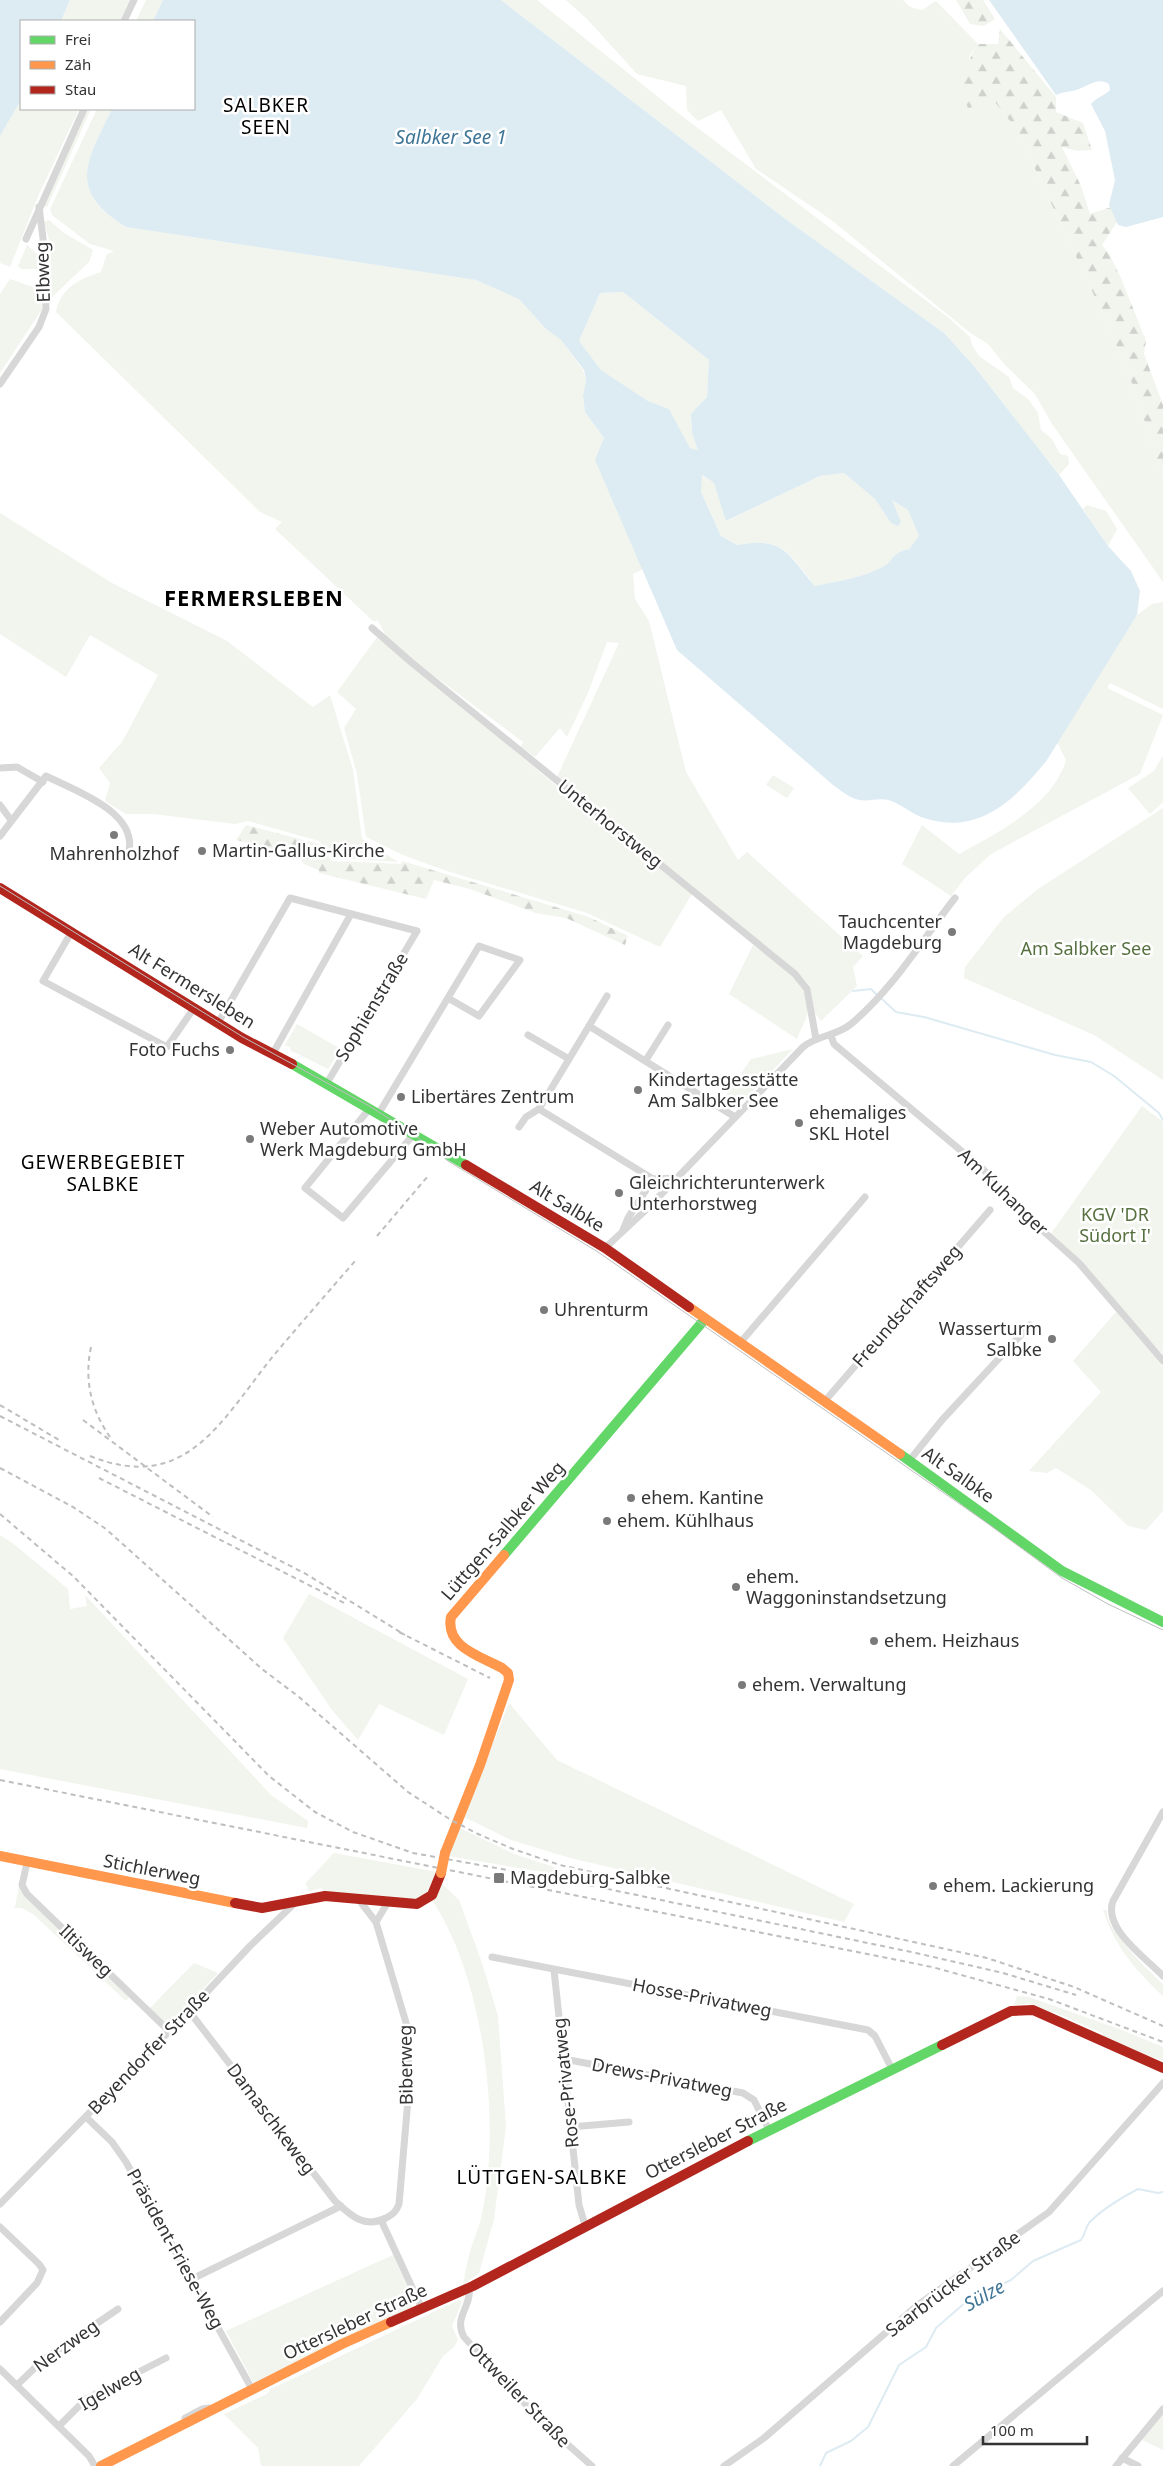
<svg xmlns="http://www.w3.org/2000/svg" width="1163" height="2466" viewBox="0 0 1163 2466" font-family="'Noto Sans',sans-serif">
  <style>
    .green { fill: #f1f5ed }
    .forest { fill: url(#forest-firs) }
    .water { fill: #ddebf3; fill-rule: evenodd }
    .lines { fill: none; stroke-linecap: round; stroke-linejoin: round }
    .stream { stroke: #ddebf3; stroke-width: 2 }
    .street { stroke: #d7d7d7; stroke-width: 7 }
    .fast { stroke: #63d668; stroke-width: 10 }
    .slow { stroke: #ff974d; stroke-width: 10 }
    .jam { stroke: #b3261e; stroke-width: 10 }
    .tram { stroke: #bebebe; stroke-width: 1 }
    .rail { stroke: #bebebe; stroke-width: 2; stroke-dasharray: 5 4; stroke-linecap: butt }
    .slow-bridge { stroke: #ff974d; stroke-width: 10 }
    .poi-dot { fill: #7a7a7a; stroke: #fff; stroke-width: 2 }
    .labels { text-anchor: middle; stroke-width: 5; stroke-linejoin: round; paint-order: stroke }
    .street-label { font-size: 18px; fill: #333; stroke: #fff }
    .poi-label { font-size: 18px; fill: #333; stroke: #fff; text-anchor: start }
    .park-label { font-size: 18px; fill: #56703f; stroke: #fff }
    .neighbourhood-label { font-size: 19px; letter-spacing: 1px; fill: #000; stroke: #fff }
    .water-label { font-size: 19px; font-style: italic; fill: #3f7597; stroke: #fff }
    .district-label { font-size: 22px; font-weight: bold; letter-spacing: 1px; fill: #000; stroke: #fff }
  </style>
  <defs>
    <pattern id="forest-firs" width="22" height="20" patternUnits="userSpaceOnUse" patternTransform="scale(1.25)"><rect width="22" height="20" fill="#f1f5ed"/><path d="M5 1l3.5 6h-7zM16 11l3.5 6h-7z" fill="#cfd2cc"/></pattern>
  </defs>
  <rect width="100%" height="100%" fill="#fff"/>
  <!-- green -->
  <g class="green">
    <polygon points="70,0 130,0 120,21 61,21"/>
    <polygon points="146,0 163,0 153,21 136,21"/>
    <polygon points="501,0 537,0 678,113 949,318 970,337 972,345 979,356 1009,377 1013,388 1028,399 1038,413 1041,430 1052,439 1060,454 1068,456 1069,464 1059,475 974,366 944,333 784,218"/>
    <polygon points="566,0 903,0 910,7 922,10 936,1 978,44 969,57 968,107 995,102 1017,130 1106,321 1132,383 1163,478 1163,582 1052,424 1035,394 1005,365 988,344 969,332 830,219 756,169 721,110 698,121 687,110 686,86 637,74 588,20"/>
    <polygon points="21,100 21,109 79,109 39,194 10,267 0,263 0,136"/>
    <polygon points="87,109 91,109 47,207 43,206"/>
    <path d="M 97,109 L 112,109 C 87,161 66,190 126,227 L 476,280 L 520,299 L 545,328 L 561,340 L 583,370 L 586,380 L 583,396 L 585,412 L 604,438 L 596,460 L 643,569 L 633,574 L 635,599 L 649,621 L 686,772 L 738,860 L 747,852 L 863,956 L 853,967 L 857,986 L 821,1021 L 815,1013 L 810,986 L 799,973 L 557,777 L 619,643 L 607,642 L 588,693 L 567,737 L 560,728 L 535,757 L 521,747 L 523,742 L 405,654 L 386,636 L 378,621 L 373,621 L 275,529 L 282,522 L 260,512 L 56,312 C 61,288 79,279 101,272 L 107,254 L 114,251 L 90,244 L 52,215 L 50,209 Z"/>
    <polygon points="49,220 64,233 93,250 89,262 51,298 50,243 44,222"/>
    <polygon points="27,245 38,255 41,266 37,269 21,269 18,266"/>
    <polygon points="10,279 39,289 42,309 0,373 0,294"/>
    <polygon points="623,292 709,360 707,397 691,414 692,433 698,450 690,449 669,409 648,401 601,370 579,341 600,293"/>
    <path d="M 844,473 L 875,499 L 891,523 L 892,500 L 908,510 L 919,536 L 909,549 C 891,553 895,559 884,566 C 864,578 837,581 815,586 C 790,554 783,536 737,545 L 721,536 L 701,492 L 701,475 L 714,483 L 727,521 L 820,476 Z"/>
    <polygon points="1087,505 1106,511 1117,529 1108,546 1083,509"/>
    <polygon points="0,513 112,583 227,641 313,707 330,695 353,770 362,839 398,862 334,858 319,841 248,821 235,824 153,814 126,814 105,801 110,783 99,768 122,742 158,675 90,635 66,677 0,634"/>
    <path d="M 1163,602 L 1163,709 L 1110,683 L 1107,688 L 1163,715 L 1140,774 L 991,854 L 965,878 L 951,896 L 902,864 L 922,825 L 959,854 C 998,833 1053,805 1066,760 L 1057,742 L 1137,615 L 1152,604 Z"/>
    <polygon points="378,636 554,784 692,894 660,947 587,913 447,871 403,855 366,837 357,774 344,728 356,709 337,692"/>
    <polygon points="1163,755 1163,802 1150,814 1128,788 1154,771"/>
    <polygon points="773,775 794,788 787,798 766,785"/>
    <polygon points="1163,808 1163,1080 1094,1035 964,978 965,967 1004,917 1038,889"/>
    <path d="M 753,945 C 773,961 809,980 808,1010 C 807,1019 800,1030 797,1039 L 729,994 Z"/>
    <polygon points="297,1024 341,1049 328,1069 290,1050 291,1048 285,1045"/>
    <polygon points="793,1049 736,1109 722,1101 751,1059"/>
    <polygon points="1142,1106 1163,1122 1163,1354 1050,1235"/>
    <polygon points="1116,1312 1163,1367 1163,1511 1146,1530 1128,1526 1091,1490 1056,1468 1047,1473 1029,1471 1101,1392 1073,1361"/>
    <polygon points="0,1535 15,1545 68,1589 70,1609 87,1606 85,1595 271,1795 308,1821 307,1828 0,1769"/>
    <polygon points="309,1594 468,1679 444,1735 379,1704 358,1740 332,1710 283,1638"/>
    <polygon points="509,1703 557,1760 854,1904 844,1922 570,1858 511,1840 464,1817"/>
    <polygon points="460,1828 514,1854 557,1868 554,1874 448,1856"/>
    <polygon points="334,1853 437,1872 425,1895 417,1899 323,1892 322,1888 310,1891 305,1884"/>
    <path d="M 441,1883 L 459,1900 L 482,1963 L 498,2016 L 506,2127 L 494,2219 L 479,2273 L 463,2285 C 465,2274 467,2263 470,2252 C 473,2241 478,2230 481,2219 C 502,2127 485,1979 432,1900 Z"/>
    <polygon points="19,1886 129,1997 126,2001 33,1914 22,1908 12,1908 15,1907"/>
    <path d="M 1103,1909 L 1107,1911 C 1104,1928 1150,1972 1163,1984 L 1163,1996 C 1137,1972 1112,1943 1103,1909 Z"/>
    <polygon points="194,1963 218,1973 167,2027 149,2009"/>
    <polygon points="1017,1996 1029,1997 1119,2029 1163,2047 1163,2061 1104,2038 1102,2033 1054,2012 1050,2013 1029,2004 1014,2005"/>
    <polygon points="393,2255 412,2297 412,2308 254,2384 226,2331"/>
    <polygon points="459,2300 462,2302 452,2326 458,2340 454,2347 443,2356 417,2399 359,2466 261,2466 258,2448 224,2414 267,2394 271,2389"/>
    <polygon points="1163,2414 1163,2450 1142,2440"/>
  </g>
  <!-- forest -->
  <g class="forest">
    <polygon points="956,0 983,0 995,19 984,26 970,24"/>
    <path d="M 1000,29 L 1056,97 L 1056,112 L 1083,123 L 1092,150 L 1077,151 L 1062,147 L 1081,186 L 1090,214 L 1111,207 L 1120,217 L 1102,245 L 1109,254 L 1121,278 L 1146,341 L 1144,354 L 1163,405 L 1163,478 L 1132,383 L 1106,321 L 1017,130 L 995,102 L 968,108 C 958,87 966,62 978,44 L 998,44 Z"/>
    <polygon points="246,825 318,844 332,861 401,864 402,861 589,917 628,936 625,945 566,918 536,913 470,889 434,880 426,899 319,873 319,870 304,864 298,855 236,840"/>
  </g>
  <!-- water -->
  <g class="water">
    <polygon points="0,0 70,0 61,21 21,21 21,100 0,136"/>
    <path d="M 163,0 L 501,0 L 784,218 L 944,333 L 974,366 L 1059,475 L 1108,546 L 1131,571 L 1140,591 L 1137,615 L 1047,760 C 1014,801 977,837 921,817 C 911,813 903,806 894,802 C 881,796 871,802 860,800 C 851,799 840,790 833,785 L 677,650 L 595,460 L 604,438 L 585,412 L 583,396 L 586,380 L 584,370 L 561,340 L 545,328 L 519,299 L 476,280 L 126,227 C 66,190 87,161 112,109 L 194,109 L 194,21 L 153,21 ZM 623,292 L 709,360 L 707,397 L 691,414 L 692,433 L 698,450 L 690,448 L 669,409 L 648,401 L 601,370 L 579,341 L 600,293 ZM 844,473 L 875,499 L 891,523 L 898,526 L 901,522 L 892,500 L 908,510 L 919,536 L 909,549 C 891,553 895,559 884,566 C 864,578 837,581 815,586 C 788,555 785,536 737,545 L 721,536 L 701,492 L 702,475 L 714,483 L 726,521 L 820,476 Z"/>
    <path d="M 989,0 L 1163,0 L 1163,217 L 1126,227 L 1118,225 L 1109,205 L 1115,180 L 1105,131 L 1091,104 C 1097,97 1104,96 1110,90 L 1109,84 C 1098,77 1090,85 1079,89 C 1071,92 1065,91 1056,95 Z"/>
  </g>
  <g class="lines">
    <!-- stream -->
    <g class="stream">
      <polyline points="853,991 871,989 878,996"/>
      <polyline points="882,999 896,1012 924,1017 1055,1055 1091,1062 1114,1076 1159,1113 1163,1120"/>
      <path d="M 820,2466 L 826,2453 L 851,2441 L 868,2427 L 899,2365 L 926,2347 L 936,2328 L 967,2301 L 1011,2280 L 1033,2261 L 1081,2240 C 1085,2235 1085,2229 1089,2223 C 1102,2209 1121,2198 1138,2189 L 1158,2193 L 1163,2192"/>
    </g>
    <!-- street -->
    <g class="street">
      <polyline points="124,21 134,0"/>
      <polyline points="26,239 84,109"/>
      <polyline points="0,384 39,327 46,309 43,238 39,207"/>
      <polyline points="372,628 411,662 795,974 807,989 816,1039"/>
      <polyline points="0,768 17,767 43,782"/>
      <polyline points="0,805 11,820"/>
      <path d="M 0,836 L 46,776 C 76,791 141,813 128,855"/>
      <polyline points="72,931 43,981 167,1047 194,1008"/>
      <polyline points="218,1023 290,898 417,931 327,1083"/>
      <polyline points="589,1026 735,1117"/>
      <polyline points="528,1035 569,1059"/>
      <polyline points="831,1036 834,1044 984,1170 1022,1212 1079,1263 1163,1361"/>
      <polyline points="272,1055 351,914"/>
      <polyline points="646,1060 668,1025"/>
      <polyline points="370,1108 305,1188 343,1218 413,1135"/>
      <polyline points="539,1109 653,1179"/>
      <polyline points="379,1113 479,946 520,960 479,1016 448,998"/>
      <polyline points="519,1127 526,1117 539,1109 607,996"/>
      <polyline points="623,1230 628,1218 653,1179 676,1178"/>
      <path d="M 605,1248 L 649,1207 L 803,1047 C 817,1035 837,1036 851,1024 C 893,989 922,940 955,898"/>
      <polyline points="740,1343 865,1197"/>
      <polyline points="824,1402 990,1210"/>
      <polyline points="909,1461 942,1420 1030,1325"/>
      <path d="M 1163,1812 L 1113,1901 C 1103,1929 1145,1957 1163,1976"/>
      <polyline points="27,1863 22,1885 27,1894 169,2031"/>
      <polyline points="376,1922 388,1902"/>
      <polyline points="492,1957 868,2030 875,2036 892,2069"/>
      <polyline points="554,1970 579,2205 585,2225"/>
      <path d="M 189,2011 L 335,2201 C 350,2215 364,2229 386,2218 C 393,2214 396,2212 399,2204 L 409,2088 L 407,2026 L 376,1922 L 359,1900"/>
      <polyline points="564,2059 743,2093 754,2100 769,2130"/>
      <polyline points="86,2117 112,2142 126,2162 252,2389"/>
      <polyline points="570,2127 629,2122"/>
      <polyline points="0,2204 189,2011 250,1946 295,1903"/>
      <polyline points="381,2220 422,2309"/>
      <polyline points="0,2227 39,2264 43,2270 37,2283 0,2322"/>
      <polyline points="192,2279 341,2206"/>
      <path d="M 469,2288 C 472,2306 453,2318 464,2337 L 539,2419 L 592,2466"/>
      <polyline points="0,2369 89,2456 95,2466"/>
      <polyline points="17,2385 43,2360 118,2309"/>
      <polyline points="185,2418 202,2409 209,2408"/>
      <polyline points="59,2426 86,2399 166,2358"/>
      <polyline points="1122,2458 1138,2466"/>
      <polyline points="724,2466 764,2438 919,2304 1049,2212 1163,2083"/>
      <polyline points="953,2466 1163,2291"/>
      <polyline points="1116,2466 1163,2409"/>
    </g>
    <!-- fast -->
    <g class="fast">
      <polyline points="292,1064 466,1165"/>
      <polyline points="900,1454 1062,1571 1163,1622"/>
      <polyline points="504,1555 705,1319"/>
      <polyline points="748,2141 942,2045"/>
    </g>
    <!-- slow -->
    <g class="slow">
      <polyline points="689,1307 900,1454"/>
      <path d="M 445,1853 L 480,1765 L 509,1680 L 508,1673 L 502,1668 C 480,1656 445,1647 451,1617 L 504,1555"/>
      <polyline points="0,1856 235,1903"/>
      <polyline points="101,2466 342,2344 391,2322"/>
    </g>
    <!-- jam -->
    <g class="jam">
      <polyline points="0,888 242,1038 292,1064"/>
      <polyline points="466,1165 605,1248 689,1307"/>
      <polyline points="235,1903 262,1908 325,1896 417,1904 432,1895 441,1873"/>
      <polyline points="942,2045 1011,2011 1033,2010 1163,2068"/>
      <polyline points="391,2322 473,2286 748,2141"/>
    </g>
    <!-- tram -->
    <polyline class="tram" points="0,886 243,1037 371,1107 413,1134 448,1161 598,1252 987,1523 1062,1578 1108,1604 1163,1630"/>
    <!-- rail -->
    <g class="rail">
      <polyline points="377,1236 428,1176"/>
      <path d="M 91,1347 C 84,1380 91,1410 110,1437"/>
      <polyline points="0,1405 59,1440"/>
      <polyline points="0,1416 306,1574 405,1635"/>
      <polyline points="83,1420 213,1517"/>
      <path d="M 90,1456 C 187,1495 222,1419 274,1355 C 301,1323 329,1291 356,1260"/>
      <polyline points="0,1468 73,1507 106,1529 262,1669 299,1697 408,1792 451,1820 478,1834 513,1849 560,1865 987,1958 1074,1987 1163,2026"/>
      <polyline points="99,1478 346,1604"/>
      <polyline points="0,1514 74,1577 269,1776 315,1812 353,1832 413,1853 574,1882 916,1953 1003,1973 1076,1995"/>
      <polyline points="399,1632 490,1678"/>
      <polyline points="0,1780 932,1967 1049,1999 1163,2042"/>
    </g>
    <!-- slow-bridge -->
    <polyline class="slow-bridge" points="441,1873 445,1853"/>
  </g>
  <!-- markers -->
  <g class="poi-dot">
    <circle cx="114" cy="835" r="5"/>
    <circle cx="202" cy="851" r="5"/>
    <circle cx="952" cy="932" r="5"/>
    <circle cx="230" cy="1050" r="5"/>
    <circle cx="638" cy="1090" r="5"/>
    <circle cx="401" cy="1097" r="5"/>
    <circle cx="799" cy="1123" r="5"/>
    <circle cx="250" cy="1139" r="5"/>
    <circle cx="619" cy="1193" r="5"/>
    <circle cx="544" cy="1310" r="5"/>
    <circle cx="1052" cy="1339" r="5"/>
    <circle cx="631" cy="1498" r="5"/>
    <circle cx="607" cy="1521" r="5"/>
    <circle cx="736" cy="1587" r="5"/>
    <circle cx="874" cy="1641" r="5"/>
    <circle cx="742" cy="1685" r="5"/>
    <rect x="493" y="1872" width="12" height="12" rx="2.5"/>
    <circle cx="933" cy="1886" r="5"/>
  </g>
  <g class="labels">
    <!-- street labels -->
    <g class="street-label">
      <text transform="translate(43 272) rotate(-92)" y="6">Elbweg</text>
      <text transform="translate(610 824) rotate(39)" y="6">Unterhorstweg</text>
      <text transform="translate(192 986) rotate(32)" y="6">Alt Fermersleben</text>
      <text transform="translate(372 1007) rotate(-59)" y="6">Sophienstraße</text>
      <text transform="translate(1003 1192) rotate(44)" y="6">Am Kuhanger</text>
      <text transform="translate(567 1206) rotate(31)" y="6">Alt Salbke</text>
      <text transform="translate(907 1306) rotate(-49)" y="6">Freundschaftsweg</text>
      <text transform="translate(958 1475) rotate(35)" y="6">Alt Salbke</text>
      <text transform="translate(503 1531) rotate(-49)" y="6">Lüttgen-Salbker Weg</text>
      <text transform="translate(152 1870) rotate(11)" y="6">Stichlerweg</text>
      <text transform="translate(86 1951) rotate(44)" y="6">Iltisweg</text>
      <text transform="translate(702 1998) rotate(11)" y="6">Hosse-Privatweg</text>
      <text transform="translate(149 2052) rotate(-46)" y="6">Beyendorfer Straße</text>
      <text transform="translate(406 2065) rotate(-91)" y="6">Biberweg</text>
      <text transform="translate(662 2078) rotate(11)" y="6">Drews-Privatweg</text>
      <text transform="translate(566 2083) rotate(-96)" y="6">Rose-Privatweg</text>
      <text transform="translate(271 2119) rotate(53)" y="6">Damaschkeweg</text>
      <text transform="translate(716 2139) rotate(-27)" y="6">Ottersleber Straße</text>
      <text transform="translate(175 2249) rotate(61)" y="6">Präsident-Friese-Weg</text>
      <text transform="translate(953 2284) rotate(-37)" y="6">Saarbrücker Straße</text>
      <text transform="translate(355 2322) rotate(-25)" y="6">Ottersleber Straße</text>
      <text transform="translate(66 2346) rotate(-36)" y="6">Nerzweg</text>
      <text transform="translate(110 2389) rotate(-30)" y="6">Igelweg</text>
      <text transform="translate(519 2395) rotate(46)" y="6">Ottweiler Straße</text>
    </g>
    <!-- poi labels -->
    <g class="poi-label">
      <text x="212" y="857">Martin-Gallus-Kirche</text>
      <text x="114" y="860" text-anchor="middle">Mahrenholzhof</text>
      <text x="942" y="928" text-anchor="end">Tauchcenter<tspan x="942" dy="21">Magdeburg</tspan></text>
      <text x="220" y="1056" text-anchor="end">Foto Fuchs</text>
      <text x="648" y="1086">Kindertagesstätte<tspan x="648" dy="21">Am Salbker See</tspan></text>
      <text x="411" y="1103">Libertäres Zentrum</text>
      <text x="809" y="1119">ehemaliges<tspan x="809" dy="21">SKL Hotel</tspan></text>
      <text x="260" y="1135">Weber Automotive<tspan x="260" dy="21">Werk Magdeburg GmbH</tspan></text>
      <text x="629" y="1189">Gleichrichterunterwerk<tspan x="629" dy="21">Unterhorstweg</tspan></text>
      <text x="554" y="1316">Uhrenturm</text>
      <text x="1042" y="1335" text-anchor="end">Wasserturm<tspan x="1042" dy="21">Salbke</tspan></text>
      <text x="641" y="1504">ehem. Kantine</text>
      <text x="617" y="1527">ehem. Kühlhaus</text>
      <text x="746" y="1583">ehem.<tspan x="746" dy="21">Waggoninstandsetzung</tspan></text>
      <text x="884" y="1647">ehem. Heizhaus</text>
      <text x="752" y="1691">ehem. Verwaltung</text>
      <text x="510" y="1884">Magdeburg-Salbke</text>
      <text x="943" y="1892">ehem. Lackierung</text>
    </g>
    <!-- park labels -->
    <g class="park-label">
      <text x="1086" y="955">Am Salbker See</text>
      <text x="1115" y="1221">KGV 'DR<tspan x="1115" dy="21">Südort I'</tspan></text>
    </g>
    <!-- neighbourhood labels -->
    <g class="neighbourhood-label">
      <text x="266" y="112">SALBKER<tspan x="266" dy="22">SEEN</tspan></text>
      <text x="103" y="1169">GEWERBEGEBIET<tspan x="103" dy="22">SALBKE</tspan></text>
      <text x="542" y="2184">LÜTTGEN-SALBKE</text>
    </g>
    <!-- water labels -->
    <g class="water-label">
      <text x="451" y="144">Salbker See 1</text>
      <text transform="translate(984 2295) rotate(-29)" y="7">Sülze</text>
    </g>
    <!-- district labels -->
    <g class="district-label">
      <text x="254" y="606">FERMERSLEBEN</text>
    </g>
  </g>
  <!-- legend -->
  <rect x="20" y="20" width="175" height="90" fill="#ffffff" stroke="#adadad"/>
  <rect x="30" y="36" width="25" height="8" fill="#63d668" stroke="#adadad"/>
  <text x="65" y="45" font-size="15" fill="#333333">Frei</text>
  <rect x="30" y="61" width="25" height="8" fill="#ff974d" stroke="#adadad"/>
  <text x="65" y="70" font-size="15" fill="#333333">Zäh</text>
  <rect x="30" y="86" width="25" height="8" fill="#b3261e" stroke="#adadad"/>
  <text x="65" y="95" font-size="15" fill="#333333">Stau</text>
  <!-- scale -->
  <path d="M983 2436v8h104v-8" fill="none" stroke="#333333" stroke-width="2.5"/>
  <text x="990" y="2436" font-size="15" fill="#333333" stroke="#ffffff" stroke-width="4" paint-order="stroke">100 m</text>
</svg>
